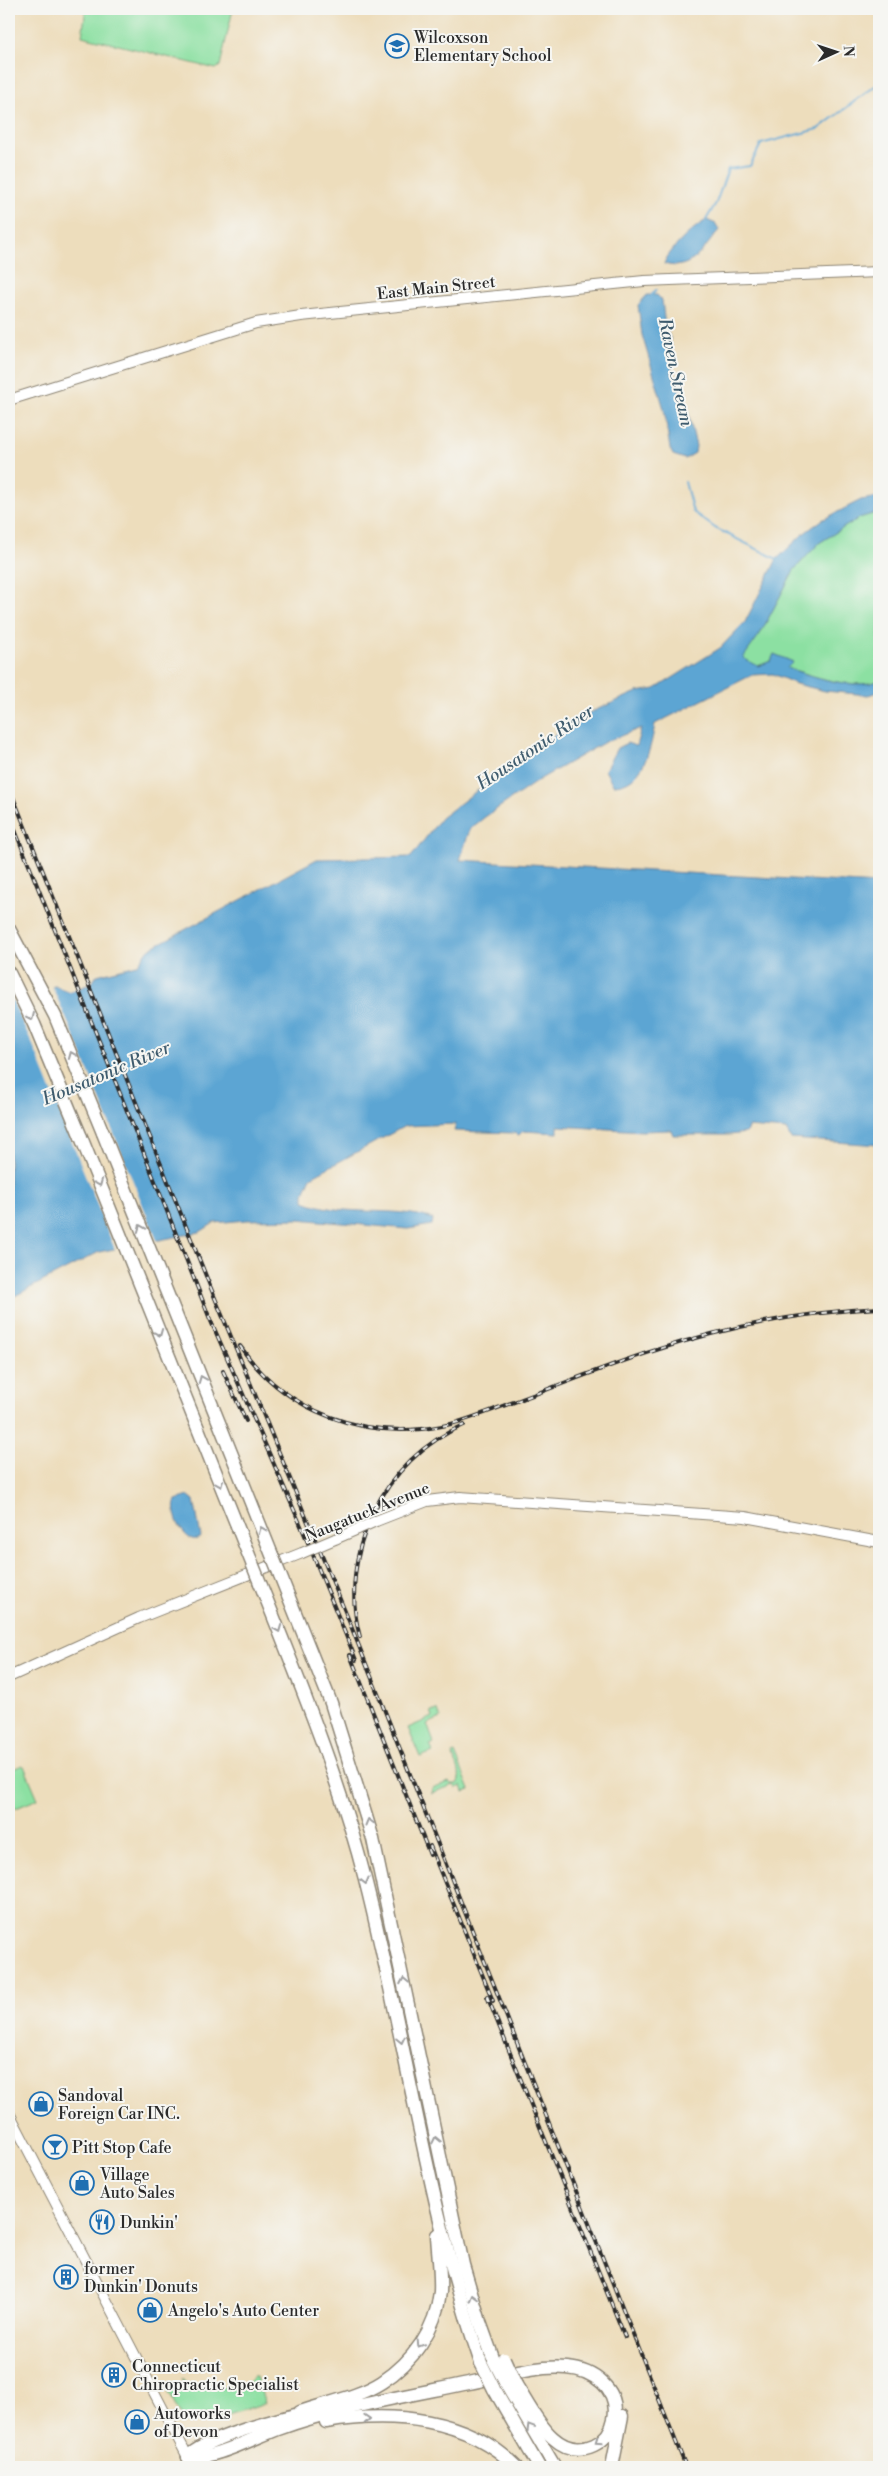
<svg xmlns="http://www.w3.org/2000/svg" width="888" height="2476" viewBox="0 0 888 2476" font-family="'Libre Bodoni',serif">
  <style>
    .green { fill: #8ce0a2; stroke: #5c8666 }
    .water { fill: #5ca5d3; stroke: #44687f }
    .pier { fill: #edddbc }
    .lines { fill: none; stroke-linecap: round; stroke-linejoin: round }
    .stream { stroke: #5ca5d3; stroke-width: 2 }
    .major-casing { stroke: #8c8474; stroke-width: 12 }
    .highway-casing { stroke: #8c8474; stroke-width: 15 }
    .major { stroke: #fff; stroke-width: 10 }
    .highway { stroke: #fff; stroke-width: 12 }
    .rail-casing { stroke: #2b2b2b; stroke-width: 4 }
    .rail { stroke: #f6f6f2; stroke-width: 2; stroke-dasharray: 5.5; stroke-linecap: butt }
    .major-bridge-casing { stroke: #8c8474; stroke-width: 12; stroke-linecap: butt }
    .highway-bridge-casing { stroke: #8c8474; stroke-width: 15; stroke-linecap: butt }
    .major-bridge { stroke: #fff; stroke-width: 10 }
    .highway-bridge { stroke: #fff; stroke-width: 12 }
    .oneway { stroke: #a0a0a0 }
    .labels { text-anchor: middle; stroke-width: 4; stroke-linejoin: round; paint-order: stroke }
    .poi-label { font-size: 16px; fill: #2b2b2b; stroke: #f6f6f2; text-anchor: start }
    .street-label { font-size: 16px; fill: #2b2b2b; stroke: #f6f6f2 }
    .water-label { font-size: 18px; font-style: italic; fill: #3f5c6e; stroke: #f6f6f2 }
  </style>
  <rect width="100%" height="100%" fill="#f6f6f2"/>
  <filter id="ink" filterUnits="userSpaceOnUse"><feTurbulence type="fractalNoise" baseFrequency=".02" numOctaves="2"/><feDisplacementMap in="SourceGraphic" scale="10" xChannelSelector="R" yChannelSelector="G"/><feConvolveMatrix kernelMatrix="1 2 1 2 8 2 1 2 1" color-interpolation-filters="sRGB"/></filter>
  <filter id="wash" filterUnits="userSpaceOnUse"><feTurbulence type="fractalNoise" baseFrequency=".0096" numOctaves="4" result="noise"/><feDisplacementMap in="SourceGraphic" scale="20" xChannelSelector="R" yChannelSelector="G"/><feGaussianBlur stdDeviation="1.12" result="paint"/><feColorMatrix in="noise" values="0 0 0 0 0 0 0 0 0 0 0 0 0 0 0 0 0 1.4 0 .05"/><feComposite in="paint" operator="in"/></filter>
  <g filter="url(#wash)">
    <rect width="100%" height="100%" fill="#edddbc"/>
    <!-- green -->
    <g class="green">
      <polygon points="86,9 233,9 220,66 216,69 82,36"/>
      <path d="M 879,512 L 879,681 C 849,690 815,676 787,668 L 793,662 L 774,654 L 771,661 L 758,666 L 742,658 L 760,634 L 794,570 L 819,543 L 859,518 Z"/>
      <polygon points="431,1711 438,1711 441,1718 427,1724 434,1743 430,1745 433,1752 420,1757 408,1728 433,1717"/>
      <path d="M 455,1753 L 470,1790 L 464,1792 L 462,1786 L 456,1788 L 454,1785 L 431,1793 L 432,1788 L 449,1782 L 451,1784 L 457,1784 C 463,1774 456,1764 452,1754 Z"/>
      <polygon points="22,1765 24,1766 38,1799 9,1811 9,1771"/>
      <polygon points="253,2377 256,2377 265,2403 219,2418 209,2413 185,2423 168,2391 183,2385 182,2378 189,2386 235,2387 251,2381"/>
    </g>
    <!-- water -->
    <g class="water">
      <path d="M 707,220 L 716,224 L 719,230 C 703,249 692,272 664,264 C 667,252 695,225 707,220 Z"/>
      <polygon points="647,295 657,295 662,300 665,327 670,338 672,352 672,373 687,407 696,446 695,453 685,459 673,455 670,449 664,409 642,335 638,305"/>
      <path d="M 879,497 L 879,512 L 859,518 L 819,543 L 794,570 L 760,634 L 743,658 L 758,666 L 771,661 L 774,654 L 793,662 L 787,668 C 816,677 850,690 879,681 L 879,692 L 868,695 L 825,691 L 796,684 L 773,674 L 752,675 L 655,724 C 651,747 644,785 613,785 L 605,770 L 617,748 L 627,743 L 636,746 L 641,728 L 605,742 L 542,778 L 485,817 L 470,829 L 460,860 L 879,884 L 879,1145 L 791,1139 L 786,1130 L 748,1127 L 746,1133 L 729,1135 L 673,1135 L 671,1130 L 642,1131 L 558,1126 L 558,1133 L 523,1131 L 519,1135 L 514,1133 L 454,1131 L 456,1124 L 405,1126 L 311,1177 L 304,1193 L 304,1201 C 345,1218 392,1205 433,1219 L 432,1225 L 408,1229 L 298,1219 L 247,1220 L 214,1223 L 200,1232 L 99,1252 L 9,1299 L 9,995 L 55,986 L 70,992 L 92,983 L 97,975 L 137,965 L 149,949 L 317,859 L 411,857 L 441,818 L 521,757 L 589,713 L 637,692 L 655,689 L 720,648 L 745,622 L 777,559 L 803,534 L 822,520 L 861,500 Z"/>
      <path d="M 189,1496 L 194,1500 L 201,1537 C 186,1549 169,1512 176,1500 Z"/>
    </g>
    <!-- pier -->
    <polygon class="pier" points="51,984 77,1043 158,1243 116,1252 33,1045 9,993"/>
    <g class="lines">
      <!-- stream -->
      <g class="stream">
        <polyline points="706,220 716,203 728,169 750,166 761,144 818,129 879,83"/>
        <polyline points="651,296 656,290"/>
        <polyline points="685,482 693,512 715,528 779,560"/>
      </g>
    </g>
  </g>
  <g filter="url(#ink)">
    <g class="lines">
      <!-- major casing -->
      <g class="major-casing">
        <g id="major">
          <polyline points="9,400 256,323 301,316 644,281 879,272"/>
          <polyline points="376,1521 427,1501 460,1497 745,1517 879,1542"/>
          <polyline points="335,1539 358,1529"/>
          <polyline points="9,1677 139,1618 302,1553"/>
          <polyline points="9,2113 193,2467"/>
        </g>
      </g>
      <!-- highway casing -->
      <g class="highway-casing">
        <g id="highway">
          <polyline points="9,929 55,1016 103,1133"/>
          <polyline points="9,973 34,1024 81,1137"/>
          <polyline points="280,1575 331,1703 373,1839 463,2265 480,2322 494,2361"/>
          <path d="M 260,1583 C 299,1681 339,1777 365,1879 C 406,2040 427,2206 481,2363"/>
          <polyline points="507,2386 555,2467"/>
          <polyline points="494,2389 539,2467"/>
          <path d="M 300,2412 C 326,2403 359,2397 382,2382 C 413,2362 436,2329 440,2292 C 441,2273 438,2254 437,2235"/>
          <path d="M 326,2422 C 392,2411 468,2417 516,2467"/>
          <path d="M 188,2457 C 210,2461 256,2437 278,2429 C 339,2407 406,2396 469,2383 C 500,2377 535,2365 567,2368 C 593,2370 620,2389 614,2419 C 612,2430 605,2440 594,2445 C 555,2463 533,2411 516,2385"/>
          <path d="M 188,2457 C 202,2439 284,2417 308,2412"/>
          <polyline points="612,2467 622,2416"/>
        </g>
      </g>
      <!-- major -->
      <use href="#major" class="major"/>
      <!-- highway -->
      <use href="#highway" class="highway"/>
      <!-- rail casing -->
      <g class="rail-casing">
        <g id="rail">
          <polyline points="9,787 210,1286 349,1621 686,2467"/>
          <polyline points="9,815 210,1319 302,1528 356,1660"/>
          <path d="M 240,1346 C 285,1412 365,1441 442,1426 C 467,1421 491,1410 514,1402 C 560,1385 606,1366 653,1351 C 726,1327 802,1312 879,1308"/>
          <polyline points="223,1371 246,1421"/>
          <path d="M 360,1637 C 337,1553 384,1458 464,1425"/>
          <polyline points="350,1655 430,1855"/>
          <polyline points="430,1846 493,2001"/>
          <polyline points="487,1996 625,2337"/>
        </g>
      </g>
      <!-- rail -->
      <use href="#rail" class="rail"/>
      <!-- major-bridge casing -->
      <g class="major-bridge-casing">
        <g id="major-bridge">
          <polyline points="358,1529 376,1521"/>
          <polyline points="302,1553 335,1539"/>
        </g>
      </g>
      <!-- highway-bridge casing -->
      <g class="highway-bridge-casing">
        <g id="highway-bridge">
          <polyline points="103,1133 280,1575"/>
          <polyline points="81,1137 260,1583"/>
          <polyline points="504,2359 516,2385"/>
          <polyline points="494,2361 507,2386"/>
          <polyline points="481,2363 494,2389"/>
        </g>
      </g>
      <!-- major-bridge -->
      <use href="#major-bridge" class="major-bridge"/>
      <!-- highway-bridge -->
      <use href="#highway-bridge" class="highway-bridge"/>
    </g>
    <!-- one-way arrows -->
    <defs><path id="oneway-chevron" d="M-2-3.5L2.5 0L-2 3.5" fill="none" stroke-width="1.6" stroke-linecap="round" stroke-linejoin="round" transform="scale(1.25)"/></defs>
    <g class="oneway">
      <use href="#oneway-chevron" transform="translate(31 1017) rotate(65)"/>
      <use href="#oneway-chevron" transform="translate(72 1055) rotate(-112)"/>
      <use href="#oneway-chevron" transform="translate(99 1183) rotate(68)"/>
      <use href="#oneway-chevron" transform="translate(141 1228) rotate(-112)"/>
      <use href="#oneway-chevron" transform="translate(159 1333) rotate(68)"/>
      <use href="#oneway-chevron" transform="translate(202 1379) rotate(-112)"/>
      <use href="#oneway-chevron" transform="translate(220 1484) rotate(68)"/>
      <use href="#oneway-chevron" transform="translate(262 1530) rotate(-112)"/>
      <use href="#oneway-chevron" transform="translate(278 1629) rotate(68)"/>
      <use href="#oneway-chevron" transform="translate(369 1822) rotate(-105)"/>
      <use href="#oneway-chevron" transform="translate(365 1881) rotate(76)"/>
      <use href="#oneway-chevron" transform="translate(404 1981) rotate(-101)"/>
      <use href="#oneway-chevron" transform="translate(401 2040) rotate(78)"/>
      <use href="#oneway-chevron" transform="translate(436 2140) rotate(-102)"/>
      <use href="#oneway-chevron" transform="translate(473 2298) rotate(-106)"/>
      <use href="#oneway-chevron" transform="translate(420 2344) rotate(123)"/>
      <use href="#oneway-chevron" transform="translate(367 2419) rotate(-3)"/>
      <use href="#oneway-chevron" transform="translate(530 2427) rotate(-121)"/>
      <use href="#oneway-chevron" transform="translate(598 2441) rotate(145)"/>
    </g>
  </g>
  <!-- icons -->
  <defs>
    <g id="school-ring" transform="scale(1.25)"><circle r="9.5" fill="#f6f6f2" stroke="#1f6fb2" stroke-width="1.5"/><path d="M0-5L7-2L0 1L-7-2ZM-4 1L0 2.5L4 1V4Q0 6-4 4Z" fill="#1f6fb2"/></g>
    <g id="shop-ring" transform="scale(1.25)"><circle r="9.5" fill="#f6f6f2" stroke="#1f6fb2" stroke-width="1.5"/><path d="M-5-2.5h2.3a2.7 3.5 0 0 1 5.4 0H5L5.5 6h-11ZM-1.5-2.5h3a1.5 2.3 0 0 0-3 0Z" fill="#1f6fb2"/></g>
    <g id="bar-ring" transform="scale(1.25)"><circle r="9.5" fill="#f6f6f2" stroke="#1f6fb2" stroke-width="1.5"/><path d="M-6-5H6L.8 .8V4.5H3.5V6h-7V4.5H-.8V.8Z" fill="#1f6fb2"/></g>
    <g id="restaurant-ring" transform="scale(1.25)"><circle r="9.5" fill="#f6f6f2" stroke="#1f6fb2" stroke-width="1.5"/><path d="M-5-6h1v4h1v-4h1v4h1v-4h1v5L-1.5 .5V6h-2V.5L-5-1ZM5-6V6H3V1.5H1.5Q1.5-4 5-6Z" fill="#1f6fb2"/></g>
    <g id="building-ring" transform="scale(1.25)"><circle r="9.5" fill="#f6f6f2" stroke="#1f6fb2" stroke-width="1.5"/><path d="M-4-6H4V6H1V3H-1V6H-4ZM-2.5-4.3h1.7v1.8h-1.7ZM.8-4.3h1.7v1.8H.8ZM-2.5-1h1.7V.8h-1.7ZM.8-1h1.7V.8H.8Z" fill="#1f6fb2"/></g>
  </defs>
  <g fill-rule="evenodd">
    <use href="#school-ring" x="397" y="46"/>
    <use href="#shop-ring" x="41" y="2104"/>
    <use href="#bar-ring" x="55" y="2147"/>
    <use href="#shop-ring" x="82" y="2183"/>
    <use href="#restaurant-ring" x="102" y="2222"/>
    <use href="#building-ring" x="66" y="2277"/>
    <use href="#shop-ring" x="150" y="2310"/>
    <use href="#building-ring" x="114" y="2375"/>
    <use href="#shop-ring" x="137" y="2422"/>
  </g>
  <g class="labels">
    <!-- poi labels -->
    <g class="poi-label">
      <text x="414" y="43">Wilcoxson<tspan x="414" dy="18">Elementary School</tspan></text>
      <text x="58" y="2101">Sandoval<tspan x="58" dy="18">Foreign Car INC.</tspan></text>
      <text x="72" y="2153">Pitt Stop Cafe</text>
      <text x="100" y="2180">Village<tspan x="100" dy="18">Auto Sales</tspan></text>
      <text x="120" y="2228">Dunkin'</text>
      <text x="84" y="2274">former<tspan x="84" dy="18">Dunkin' Donuts</tspan></text>
      <text x="168" y="2316">Angelo's Auto Center</text>
      <text x="132" y="2372">Connecticut<tspan x="132" dy="18">Chiropractic Specialist</tspan></text>
      <text x="154" y="2419">Autoworks<tspan x="154" dy="18">of Devon</tspan></text>
    </g>
    <!-- street labels -->
    <g class="street-label">
      <text transform="translate(436 287) rotate(-6)" y="6">East Main Street</text>
      <text transform="translate(367 1511) rotate(-22)" y="6">Naugatuck Avenue</text>
    </g>
    <!-- water labels -->
    <g class="water-label">
      <text transform="translate(676 372) rotate(78)" y="6">Raven Stream</text>
      <text transform="translate(535 747) rotate(-34)" y="6">Housatonic River</text>
      <text transform="translate(106 1073) rotate(-23)" y="6">Housatonic River</text>
    </g>
  </g>
  <!-- margin -->
  <rect width="888" height="2476" fill="none" stroke="#f6f6f2" stroke-width="30"/>
  <!-- north arrow -->
  <g transform="translate(836 52) rotate(87)" stroke="#f6f6f2" stroke-width="4" paint-order="stroke">
  <path d="M0-4L9 19L0 12L-9 19Z" fill="#2b2b2b"/>
  <text y="-8" font-size="14" font-weight="bold" text-anchor="middle" fill="#2b2b2b">N</text>
  </g>
</svg>
